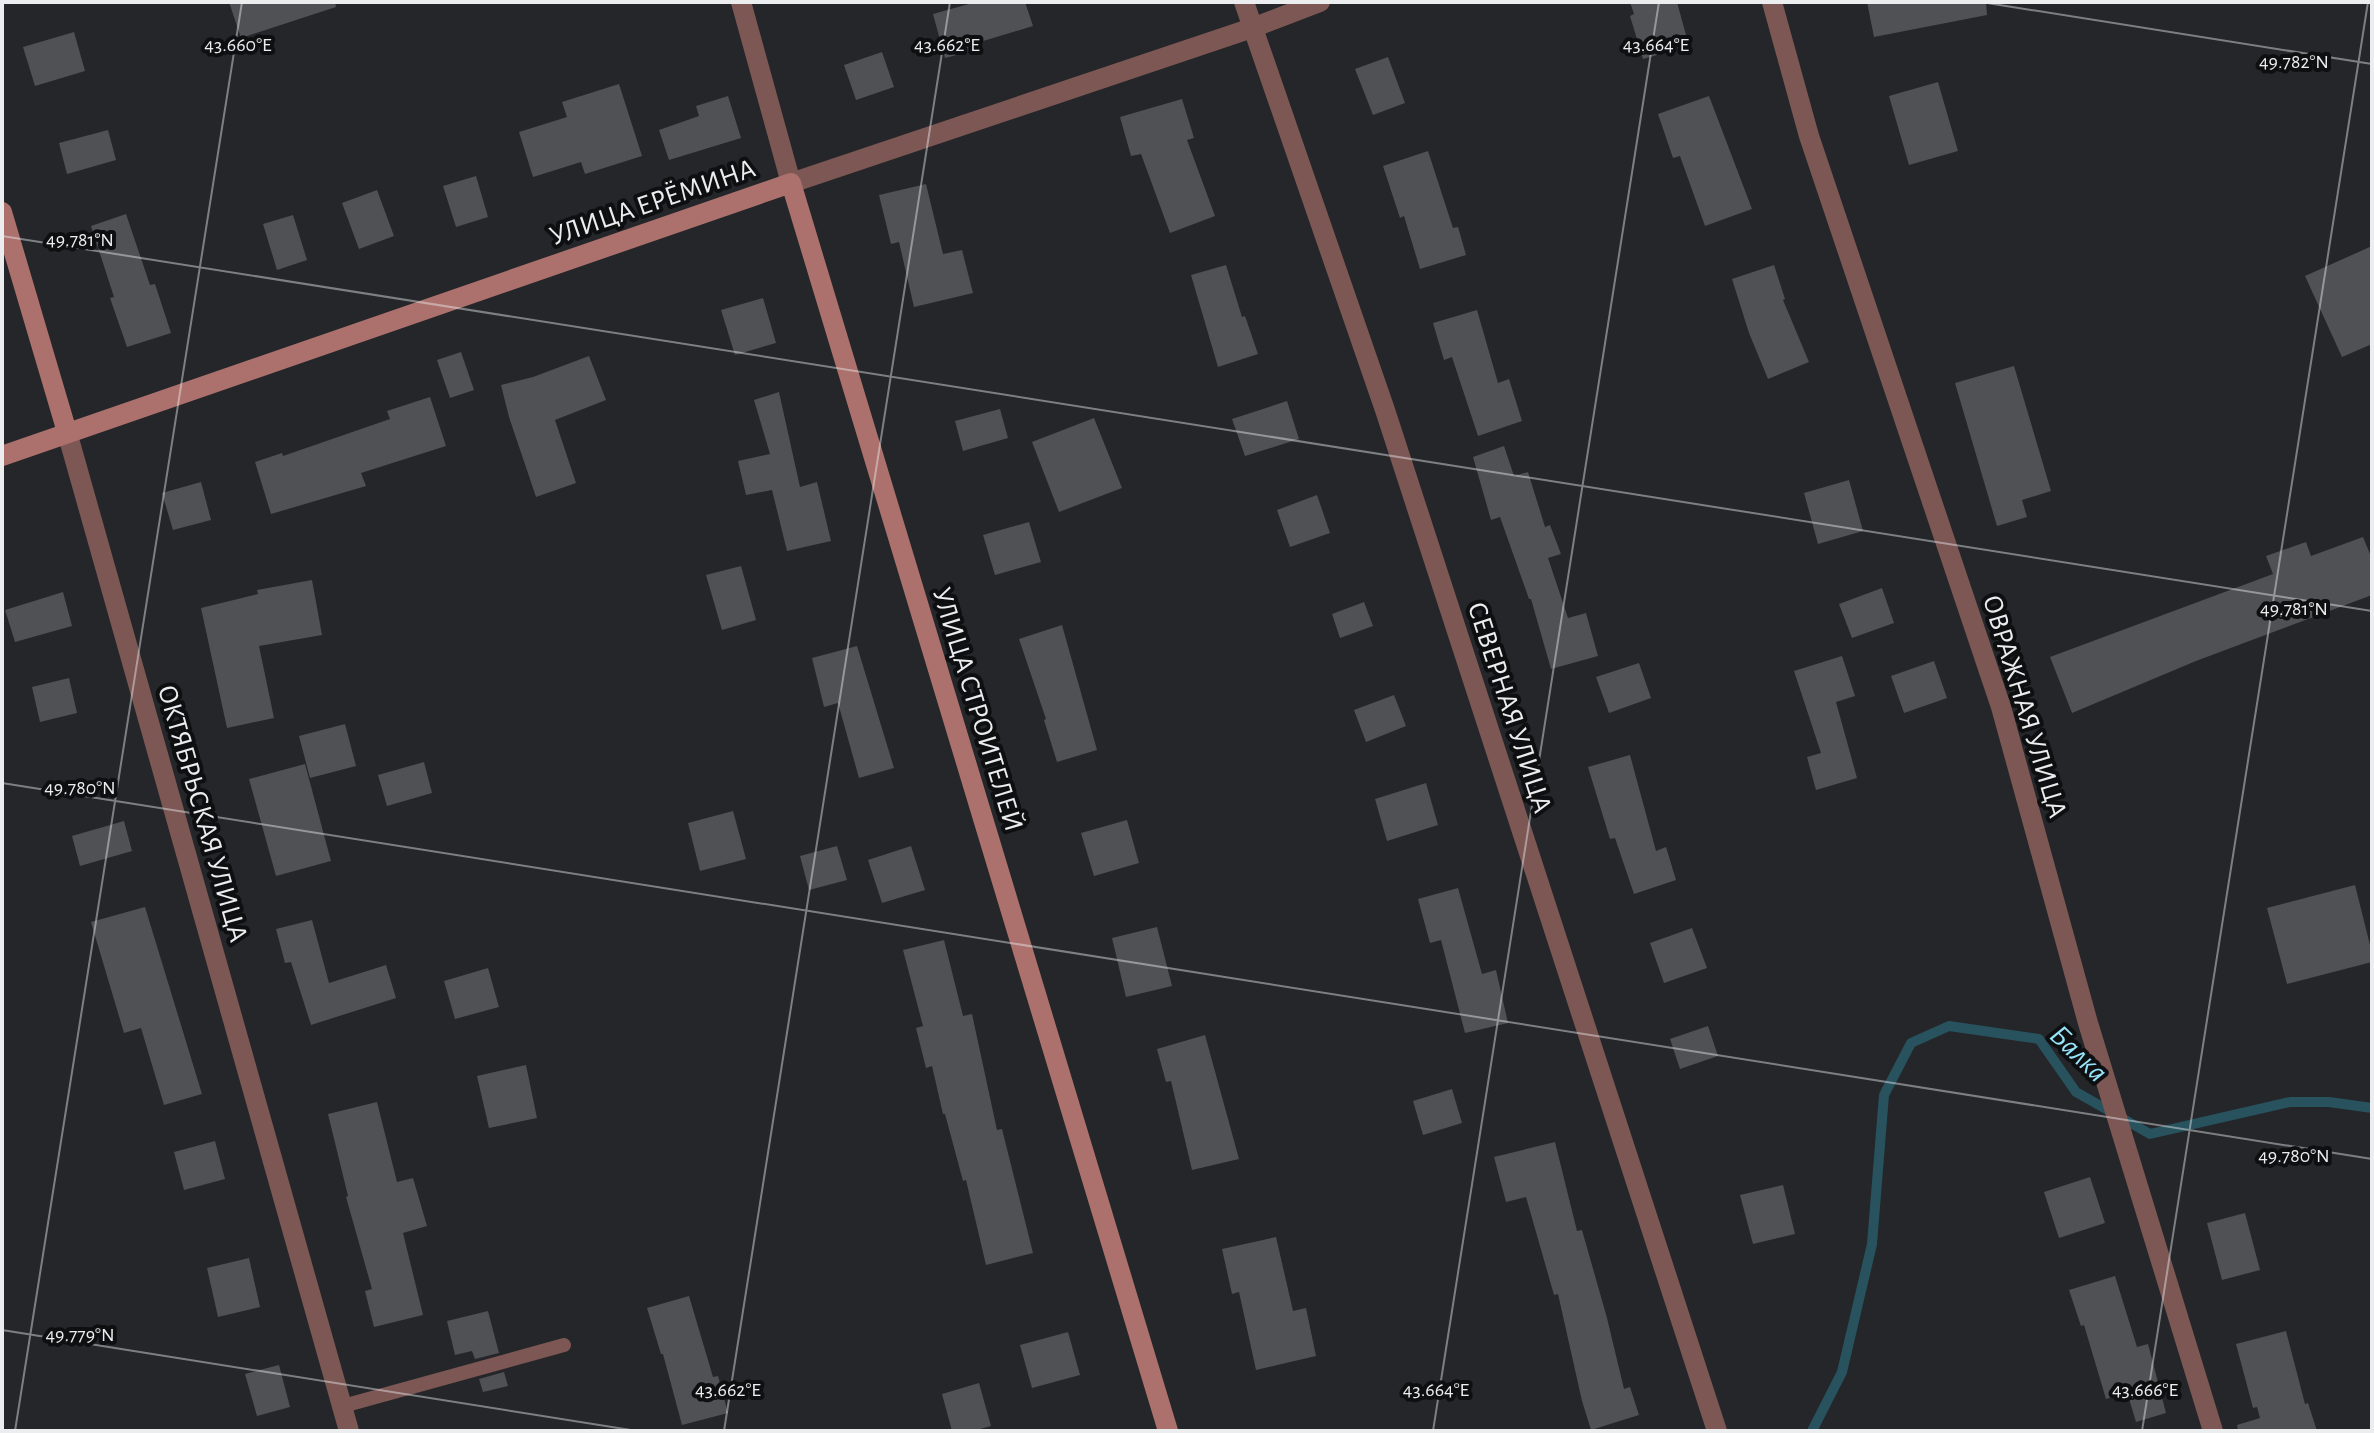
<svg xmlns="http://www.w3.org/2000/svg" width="2374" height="1433" viewBox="0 0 2374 1433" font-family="'Alegreya Sans',sans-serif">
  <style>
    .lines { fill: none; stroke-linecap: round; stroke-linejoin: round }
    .stream { stroke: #27525e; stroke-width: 10 }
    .building { fill: #4f5155 }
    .lane { stroke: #7c5754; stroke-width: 14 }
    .street { stroke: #7c5754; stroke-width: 20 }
    .secondary { stroke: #ac716d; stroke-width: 20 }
    .ticks { fill: none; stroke: #ebedef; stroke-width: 2; stroke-opacity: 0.45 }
    .labels { text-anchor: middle; stroke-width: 8; stroke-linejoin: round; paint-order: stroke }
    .street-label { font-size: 28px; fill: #ebedef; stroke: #0e0f10 }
    .water-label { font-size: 30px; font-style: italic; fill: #96e3fa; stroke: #0e0f10 }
    .ticks-label { font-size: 20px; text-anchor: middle; fill: #ebedef; stroke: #0e0f10; stroke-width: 8; stroke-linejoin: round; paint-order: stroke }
  </style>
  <rect width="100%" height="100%" fill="#242629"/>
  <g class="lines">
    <!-- stream -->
    <polyline class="stream" points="1812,1431 1842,1372 1872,1244 1884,1095 1911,1043 1949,1026 2039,1039 2076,1092 2150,1134 2290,1102 2329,1102 2372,1108"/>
  </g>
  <!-- building -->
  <g class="building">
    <polygon points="229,2 335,2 336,7 241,38"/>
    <polygon points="976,2 1025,2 1033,26 970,45 972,51 945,58 933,14"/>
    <polygon points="1630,2 1677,2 1689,46 1643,59 1630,16 1634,14"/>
    <polygon points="1867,2 1986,2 1987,15 1874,37"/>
    <polygon points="74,32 85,71 35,86 23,47"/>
    <polygon points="882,52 894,87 856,100 844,65"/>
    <polygon points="1388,57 1405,103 1373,115 1355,69"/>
    <polygon points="1938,82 1958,151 1909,165 1889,96"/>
    <polygon points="619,84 642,156 585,174 581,162 533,177 519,132 567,117 562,102"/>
    <polygon points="728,96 741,138 669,160 659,130 699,116 696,106"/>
    <polygon points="1709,96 1752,209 1705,226 1680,156 1673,158 1658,114"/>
    <polygon points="1182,99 1194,138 1187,140 1215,216 1170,233 1141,154 1131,156 1120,117"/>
    <polygon points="108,130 116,160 67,174 59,143"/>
    <polygon points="1428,151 1453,228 1458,227 1466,255 1420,269 1404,216 1400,218 1383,166"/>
    <polygon points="476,176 488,217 456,227 443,186"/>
    <polygon points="926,184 943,254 962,250 973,293 914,307 899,242 891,244 879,195"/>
    <polygon points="377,190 394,236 359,249 342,203"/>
    <polygon points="126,214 150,285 155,284 171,333 127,347 110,298 114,297 91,226"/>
    <polygon points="293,215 307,260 277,270 263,224"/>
    <polygon points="2372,246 2372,344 2342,357 2305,276"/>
    <polygon points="1226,265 1242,317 1245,316 1258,354 1218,367 1191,275"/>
    <polygon points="1774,265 1785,299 1783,300 1809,362 1768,379 1749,333 1732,279"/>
    <polygon points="763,298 776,343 735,355 721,310"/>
    <polygon points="1477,310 1498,383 1509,379 1522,421 1478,436 1452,357 1444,360 1433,323"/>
    <polygon points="461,352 474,390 450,398 437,360"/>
    <polygon points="589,356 606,400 555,420 576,483 536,497 509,417 501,385 533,377"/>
    <polygon points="2014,366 2051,491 2022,500 2027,517 1997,526 1955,383"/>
    <polygon points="779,392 800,487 817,482 831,541 787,551 772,490 746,495 738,461 770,454 754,400"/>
    <polygon points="430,397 446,446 361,473 366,486 271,514 255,462 282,453 283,456 390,419 387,411"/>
    <polygon points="1287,401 1299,439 1245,456 1232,419"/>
    <polygon points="1000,409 1008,438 963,451 955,421"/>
    <polygon points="1094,418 1122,488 1059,512 1032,442"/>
    <polygon points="1504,446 1514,476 1528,472 1545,527 1550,525 1561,554 1548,558 1568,618 1586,613 1598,656 1551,669 1531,599 1529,599 1500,517 1491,520 1473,457"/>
    <polygon points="1849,480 1863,531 1818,544 1804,493"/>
    <polygon points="201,482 211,520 173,530 162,493"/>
    <polygon points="1317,495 1330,533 1290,547 1277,510"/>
    <polygon points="1029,522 1041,562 995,575 983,535"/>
    <polygon points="2363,537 2372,559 2372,595 2196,661 2072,713 2050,657 2273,574 2266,556 2306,542 2311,556"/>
    <polygon points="741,566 756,620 722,630 706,575"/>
    <polygon points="312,580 322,635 259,646 274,718 227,728 201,608 258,594 257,590"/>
    <polygon points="1882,588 1894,623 1852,638 1839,604"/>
    <polygon points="63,592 72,626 15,642 5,610"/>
    <polygon points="1364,602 1373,626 1340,638 1332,614"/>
    <polygon points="1062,625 1097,750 1057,762 1044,720 1046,719 1019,639"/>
    <polygon points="857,646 894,768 859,778 838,703 824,707 812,658"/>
    <polygon points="1842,656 1855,696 1836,702 1857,778 1816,790 1807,757 1821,753 1794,671"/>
    <polygon points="1934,661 1947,698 1904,713 1891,676"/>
    <polygon points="1639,663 1651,698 1609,713 1596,677"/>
    <polygon points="69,678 77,713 40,722 32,687"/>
    <polygon points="1394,695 1406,726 1366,742 1354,710"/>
    <polygon points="345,724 356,766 310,778 299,736"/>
    <polygon points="1630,755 1656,851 1666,847 1676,880 1634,894 1615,838 1610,839 1588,767"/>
    <polygon points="424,762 432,793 387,806 378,775"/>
    <polygon points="305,764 331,861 276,876 249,779"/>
    <polygon points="1426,783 1438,825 1387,841 1375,799"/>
    <polygon points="733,811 746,859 700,871 688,823"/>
    <polygon points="1127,820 1139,863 1094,876 1081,833"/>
    <polygon points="124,821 132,851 80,866 72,836"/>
    <polygon points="837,846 847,880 809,890 800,856"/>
    <polygon points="911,846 925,890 882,903 868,860"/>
    <polygon points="2355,885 2372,953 2372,962 2287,984 2267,908"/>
    <polygon points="1458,888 1482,974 1496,970 1508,1023 1465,1033 1441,940 1430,943 1418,899"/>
    <polygon points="145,907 202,1094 164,1105 141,1028 124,1033 91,922"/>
    <polygon points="312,920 329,983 386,965 396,998 311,1025 291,962 285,963 276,929"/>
    <polygon points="1157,927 1172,986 1126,997 1112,938"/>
    <polygon points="1692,928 1707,968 1664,983 1650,943"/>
    <polygon points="944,940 963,1016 972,1014 997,1130 1002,1129 1033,1253 986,1265 966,1180 963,1181 945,1114 943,1114 932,1066 926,1068 916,1028 923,1026 903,950"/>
    <polygon points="488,968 499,1007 455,1019 444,981"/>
    <polygon points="1708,1026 1718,1056 1680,1069 1670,1039"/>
    <polygon points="1205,1035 1239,1159 1192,1170 1171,1081 1166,1082 1157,1049"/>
    <polygon points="526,1065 537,1118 489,1128 477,1076"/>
    <polygon points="1452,1089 1462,1123 1423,1135 1413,1101"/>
    <polygon points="377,1102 397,1182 413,1178 427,1226 403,1233 423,1315 374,1327 365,1291 372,1289 346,1197 348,1196 328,1114"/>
    <polygon points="215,1141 225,1179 184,1190 174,1152"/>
    <polygon points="1555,1142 1577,1231 1582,1230 1607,1318 1624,1389 1630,1387 1639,1415 1591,1430 1582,1401 1558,1294 1554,1295 1526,1197 1506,1202 1494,1157"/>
    <polygon points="2090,1177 2105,1223 2059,1238 2044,1192"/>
    <polygon points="1783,1185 1795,1234 1753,1244 1740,1195"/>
    <polygon points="2245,1213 2260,1270 2222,1280 2207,1223"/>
    <polygon points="1276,1237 1293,1311 1306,1308 1316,1356 1256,1370 1239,1292 1232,1294 1222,1249"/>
    <polygon points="249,1258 260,1307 218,1317 207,1268"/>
    <polygon points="2115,1276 2137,1347 2148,1344 2166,1413 2136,1422 2127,1392 2106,1399 2084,1325 2081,1326 2069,1290"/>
    <polygon points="689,1296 713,1377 718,1376 728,1413 682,1425 663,1354 661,1354 647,1308"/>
    <polygon points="488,1311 499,1353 475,1359 472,1351 455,1355 447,1321"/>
    <polygon points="2286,1331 2305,1404 2308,1403 2317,1431 2238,1431 2237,1425 2260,1418 2257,1407 2253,1408 2236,1344"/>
    <polygon points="1068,1332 1080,1375 1032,1388 1020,1345"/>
    <polygon points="279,1365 290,1407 257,1416 245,1374"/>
    <polygon points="504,1372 508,1386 483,1392 479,1379"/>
    <polygon points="979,1383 991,1426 973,1431 952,1431 942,1394"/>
  </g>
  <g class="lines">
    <!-- lane -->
    <polyline class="lane" points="343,1406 564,1345"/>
    <!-- street -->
    <g class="street">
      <polyline points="741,2 791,183 1252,28 1320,2"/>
      <polyline points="1244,2 1385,410 1717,1431"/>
      <polyline points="1772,2 1809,136 2001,707 2088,1023 2213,1431"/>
      <polyline points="67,432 349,1431"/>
    </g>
    <!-- secondary -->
    <g class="secondary">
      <polyline points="2,212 67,432"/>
      <polyline points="2,456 791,183 1168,1431"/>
    </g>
  </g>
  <!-- ticks -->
  <path class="ticks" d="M 1981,2 L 2372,64M 2,236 L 2372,611M 2,783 L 2372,1159M 2,1330 L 637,1431M 15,1431 L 242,2M 724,1431 L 950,2M 1433,1431 L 1659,2M 2142,1431 L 2368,2"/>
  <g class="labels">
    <!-- street labels -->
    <g class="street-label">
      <text transform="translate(652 201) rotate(-19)" y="10">УЛИЦА ЕРЁМИНА</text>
      <text transform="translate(2026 706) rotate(73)" y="10">ОВРАЖНАЯ УЛИЦА</text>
      <text transform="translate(1511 707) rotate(72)" y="10">СЕВЕРНАЯ УЛИЦА</text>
      <text transform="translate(979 709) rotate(73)" y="10">УЛИЦА СТРОИТЕЛЕЙ</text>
      <text transform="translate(204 813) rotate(74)" y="10">ОКТЯБРЬСКАЯ УЛИЦА</text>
    </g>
    <!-- water labels -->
    <g class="water-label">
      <text transform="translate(2079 1053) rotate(44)" y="10">Балка</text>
    </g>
  </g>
  <g class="ticks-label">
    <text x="238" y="51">43.660°E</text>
    <text x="947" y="51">43.662°E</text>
    <text x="1656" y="51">43.664°E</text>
    <text x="2294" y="68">49.782°N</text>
    <text x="80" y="246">49.781°N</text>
    <text x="2294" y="615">49.781°N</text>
    <text x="80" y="794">49.780°N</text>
    <text x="2294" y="1162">49.780°N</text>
    <text x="80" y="1341">49.779°N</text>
    <text x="728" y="1396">43.662°E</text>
    <text x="1436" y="1396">43.664°E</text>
    <text x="2145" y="1396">43.666°E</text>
  </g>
  <!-- border -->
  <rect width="2374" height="1433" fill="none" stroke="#ebedef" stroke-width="8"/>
</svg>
